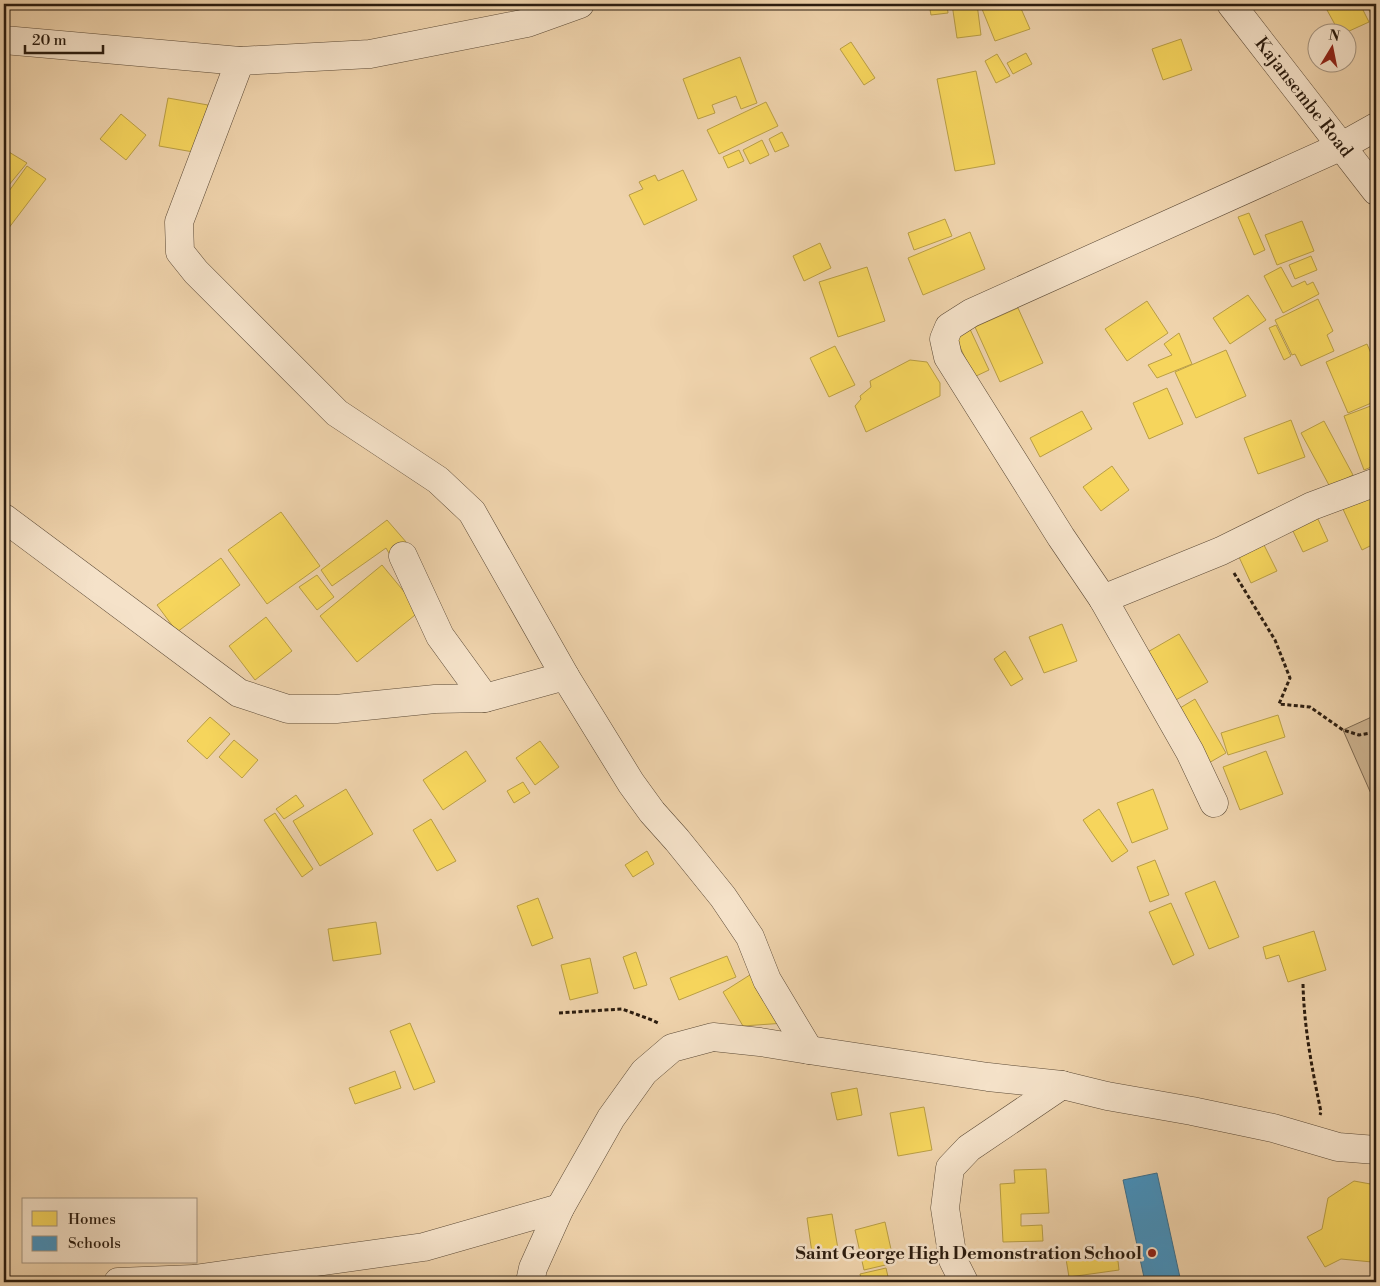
<svg xmlns="http://www.w3.org/2000/svg" width="1380" height="1286" viewBox="0 0 1380 1286" font-family="'Libre Bodoni',serif">
  <style>
    .green { fill: #ceb491; stroke: #7c6850 }
    .homes { fill: #f6d55c; stroke: #b99e45 }
    .schools { fill: #4393c3; stroke: #3c6f8d }
    .lines { fill: none; stroke-linecap: round; stroke-linejoin: round }
    .minor-casing { stroke: #5c4a36; stroke-width: 29 }
    .path { stroke: #2b1c0f; stroke-width: 3; stroke-dasharray: 4 2.5; stroke-linecap: butt }
    .minor { stroke: #f5e2c9; stroke-width: 28 }
    .poi-dot { fill: #8f2418; stroke: #f5e2c9; stroke-width: 2 }
    .labels { text-anchor: middle; stroke-width: 5; stroke-linejoin: round; paint-order: stroke }
    .street-label { font-size: 18px; fill: #2b1c0f; stroke: #f5e2c9 }
    .poi-label { font-size: 18px; font-weight: bold; fill: #2b1c0f; stroke: #f5e2c9; text-anchor: end }
  </style>
  <rect width="100%" height="100%" fill="#efd3ac"/>
  <filter id="stains"><feTurbulence type="fractalNoise" baseFrequency=".004" numOctaves="4"/><feColorMatrix values="0 0 0 0 .2 0 0 0 0 .09 0 0 0 0 .02 0 0 0 .5 -.17"/></filter>
  <radialGradient id="worn" r=".72"><stop offset=".6" stop-color="#630" stop-opacity="0"/><stop offset="1" stop-color="#630" stop-opacity=".3"/></radialGradient>
  <!-- green -->
  <polygon class="green" points="1376,715 1376,805 1343,730"/>
  <!-- homes -->
  <g class="homes">
    <polygon points="929,4 947,4 948,13 931,15"/>
    <polygon points="952,4 977,4 981,35 957,38"/>
    <polygon points="987,4 1019,4 1030,29 995,41 982,9 988,7"/>
    <polygon points="1340,4 1360,4 1369,22 1347,32 1339,32 1327,10"/>
    <polygon points="1366,4 1376,4 1376,22 1375,22"/>
    <polygon points="1181,39 1192,70 1163,80 1152,49"/>
    <polygon points="851,42 875,78 864,85 840,49"/>
    <polygon points="1026,53 1032,64 1013,74 1007,63"/>
    <polygon points="997,54 1010,76 996,83 985,61"/>
    <polygon points="740,57 757,103 741,109 736,96 712,105 715,113 698,119 683,79"/>
    <polygon points="976,71 995,164 955,171 937,79"/>
    <polygon points="168,98 208,105 199,153 159,146"/>
    <polygon points="766,102 778,126 719,154 707,130"/>
    <polygon points="121,114 146,135 126,160 100,139"/>
    <polygon points="782,132 789,146 775,152 769,139"/>
    <polygon points="762,140 769,155 750,164 743,150"/>
    <polygon points="4,149 27,163 4,191"/>
    <polygon points="739,150 744,161 728,168 723,157"/>
    <polygon points="27,166 46,179 8,229 4,226 4,198"/>
    <polygon points="683,170 697,200 644,225 629,195 643,189 639,182 655,175 658,181"/>
    <polygon points="1249,213 1265,250 1254,255 1238,217"/>
    <polygon points="945,219 952,236 914,250 908,233"/>
    <polygon points="1302,221 1314,251 1277,265 1265,235"/>
    <polygon points="970,232 985,269 923,295 908,258"/>
    <polygon points="820,243 831,268 804,281 793,256"/>
    <polygon points="1311,256 1317,270 1295,279 1289,265"/>
    <polygon points="867,267 885,321 838,337 819,282"/>
    <polygon points="1281,267 1292,287 1305,281 1307,285 1313,282 1319,294 1283,313 1264,276"/>
    <polygon points="1248,295 1266,320 1230,344 1213,318"/>
    <polygon points="1318,299 1333,331 1327,335 1334,351 1301,366 1295,354 1292,355 1275,320"/>
    <polygon points="1147,301 1168,333 1127,361 1105,329"/>
    <polygon points="1018,308 1043,363 1000,382 975,327"/>
    <polygon points="1276,325 1291,356 1284,360 1269,328"/>
    <polygon points="969,327 989,370 974,377 954,334"/>
    <polygon points="1179,333 1192,364 1157,378 1148,365 1172,355 1164,344"/>
    <polygon points="1367,344 1376,365 1376,401 1348,413 1326,362"/>
    <polygon points="835,346 855,385 829,397 810,358"/>
    <polygon points="1226,350 1246,396 1196,418 1175,372"/>
    <polygon points="910,360 927,362 940,383 940,396 866,432 855,406 861,399 860,396 871,387 870,381"/>
    <polygon points="1167,388 1183,424 1149,439 1133,403"/>
    <polygon points="1376,404 1376,465 1364,470 1344,416"/>
    <polygon points="1082,411 1092,429 1040,457 1030,438"/>
    <polygon points="1291,420 1305,457 1258,474 1244,438"/>
    <polygon points="1324,421 1353,475 1330,487 1301,433"/>
    <polygon points="1112,466 1129,490 1101,511 1083,487"/>
    <polygon points="1369,495 1376,510 1376,543 1362,550 1342,507"/>
    <polygon points="281,512 320,566 267,604 228,550"/>
    <polygon points="1317,517 1328,541 1303,552 1292,529"/>
    <polygon points="387,520 407,543 390,555 386,548 332,586 321,570"/>
    <polygon points="1264,545 1277,571 1251,583 1239,557"/>
    <polygon points="221,558 240,585 177,632 157,605"/>
    <polygon points="382,565 420,611 357,662 320,616"/>
    <polygon points="317,575 334,597 317,610 299,587"/>
    <polygon points="266,617 292,651 255,680 229,646"/>
    <polygon points="1062,624 1077,661 1044,673 1029,637"/>
    <polygon points="1179,634 1208,682 1174,701 1146,653"/>
    <polygon points="1005,651 1023,679 1011,686 994,659"/>
    <polygon points="1195,699 1226,753 1207,764 1175,711"/>
    <polygon points="1278,715 1285,737 1228,755 1221,733"/>
    <polygon points="210,717 230,734 207,759 187,741"/>
    <polygon points="234,740 258,760 242,778 219,757"/>
    <polygon points="540,741 559,767 535,785 516,758"/>
    <polygon points="466,751 486,781 443,810 423,780"/>
    <polygon points="1266,751 1283,794 1240,810 1223,767"/>
    <polygon points="523,782 530,793 514,803 507,791"/>
    <polygon points="346,789 373,834 320,866 293,821"/>
    <polygon points="1153,789 1168,829 1132,843 1117,803"/>
    <polygon points="296,795 304,806 284,819 276,809"/>
    <polygon points="1099,809 1128,851 1112,862 1083,820"/>
    <polygon points="275,813 313,869 302,877 264,820"/>
    <polygon points="431,819 456,861 437,871 413,830"/>
    <polygon points="647,851 654,864 633,877 625,865"/>
    <polygon points="1155,860 1169,895 1150,902 1137,867"/>
    <polygon points="1215,881 1239,937 1209,949 1185,893"/>
    <polygon points="538,898 553,938 532,946 517,906"/>
    <polygon points="1171,903 1194,955 1173,965 1149,912"/>
    <polygon points="376,922 381,954 333,961 328,929"/>
    <polygon points="1314,931 1326,970 1288,982 1279,955 1266,959 1263,947"/>
    <polygon points="636,952 647,985 634,989 623,957"/>
    <polygon points="727,956 736,977 679,1000 670,978"/>
    <polygon points="590,958 598,993 570,1000 561,965"/>
    <polygon points="753,973 785,1023 743,1026 723,992"/>
    <polygon points="410,1023 435,1082 414,1090 390,1031"/>
    <polygon points="395,1071 401,1088 355,1104 349,1088"/>
    <polygon points="857,1088 862,1115 837,1120 831,1093"/>
    <polygon points="924,1107 932,1150 898,1156 890,1113"/>
    <polygon points="1046,1169 1049,1213 1021,1214 1021,1226 1042,1225 1043,1241 1003,1242 1000,1184 1015,1183 1014,1170"/>
    <polygon points="1354,1181 1376,1185 1376,1260 1372,1262 1341,1259 1325,1267 1307,1237 1322,1229 1328,1198"/>
    <polygon points="832,1214 838,1249 812,1253 807,1218"/>
    <polygon points="885,1222 894,1263 864,1270 855,1230"/>
    <polygon points="1117,1252 1119,1270 1069,1277 1066,1259"/>
    <polygon points="886,1268 889,1281 883,1282 862,1282 860,1274"/>
  </g>
  <!-- schools -->
  <polygon class="schools" points="1157,1173 1181,1282 1145,1282 1123,1180"/>
  <g class="lines">
    <!-- minor casing -->
    <g class="minor-casing">
      <g id="minor">
        <polyline points="1231,4 1376,191"/>
        <polyline points="4,40 240,61 370,54 527,23 580,4"/>
        <polyline points="240,61 179,222 180,252 196,272 337,413 438,480 472,512 565,676"/>
        <polyline points="4,518 239,693 288,709 336,709 435,699 485,698 565,676 631,783 652,812 677,840 723,897 750,937 767,980 809,1050"/>
        <polyline points="403,556 440,636 485,698"/>
        <polyline points="1103,599 1221,551 1312,506 1376,482"/>
        <polyline points="1214,803 1190,752 1103,599 1061,537 948,357 944,339 949,327 971,313 1342,146 1376,127"/>
        <polyline points="118,1282 194,1279 424,1247 560,1208"/>
        <polyline points="530,1282 533,1268 560,1208 611,1118 644,1072 672,1048 713,1037 760,1042 809,1050 988,1077 1062,1085 1107,1096 1192,1111 1273,1128 1338,1147 1376,1150"/>
        <polyline points="964,1282 953,1260 945,1208 950,1168 969,1148 1062,1085"/>
      </g>
    </g>
    <!-- path -->
    <g class="path">
      <polyline points="1234,573 1275,640 1290,678 1279,704 1310,707 1343,730 1359,735 1376,732"/>
      <path d="M 1303,984 C 1304,1027 1312,1069 1321,1112 L 1320,1115"/>
      <polyline points="559,1013 622,1009 652,1020 660,1024"/>
    </g>
    <!-- minor -->
    <use href="#minor" class="minor"/>
  </g>
  <!-- markers -->
  <circle class="poi-dot" cx="1152" cy="1253" r="5"/>
  <g class="labels">
    <!-- street labels -->
    <g class="street-label">
      <text transform="translate(1304 97) rotate(52)" y="6">Kajansembe Road</text>
    </g>
    <!-- poi labels -->
    <g class="poi-label">
      <text x="1142" y="1259">Saint George High Demonstration School</text>
    </g>
  </g>
  <!-- margin -->
  <rect width="1380" height="1286" fill="none" stroke="#efd3ac" stroke-width="20"/>
  <rect x="5" y="5" width="1370" height="1276" fill="none" stroke="#2b1c0f" stroke-width="2.5"/>
  <rect x="10" y="10" width="1360" height="1266" fill="none" stroke="#2b1c0f"/>
  <!-- legend -->
  <rect x="22" y="1198" width="175" height="65" fill="#f5e2c9" stroke="#a4937f"/>
  <rect x="32" y="1211" width="25" height="15" fill="#f6d55c" stroke="#a4937f"/>
  <text x="68" y="1224" font-size="15" fill="#2b1c0f">Homes</text>
  <rect x="32" y="1236" width="25" height="15" fill="#4393c3" stroke="#a4937f"/>
  <text x="68" y="1248" font-size="15" fill="#2b1c0f">Schools</text>
  <!-- north arrow -->
  <g transform="translate(1332 48) rotate(10)"><circle r="24" fill="#f5e2c9" stroke="#a4937f"/>
  <path d="M0-4L9 19L0 12L-9 19Z" fill="#8f2418"/>
  <text y="-8" font-size="14" font-weight="bold" text-anchor="middle" fill="#2b1c0f">N</text>
  </g>
  <!-- scale -->
  <path d="M25 45v8h78v-8" fill="none" stroke="#2b1c0f" stroke-width="2.5"/>
  <text x="32" y="45" font-size="15" fill="#2b1c0f" stroke="#f5e2c9" stroke-width="4" paint-order="stroke">20 m</text>
  <rect width="100%" height="100%" filter="url(#stains)"/>
  <rect width="100%" height="100%" fill="url(#worn)"/>
</svg>
